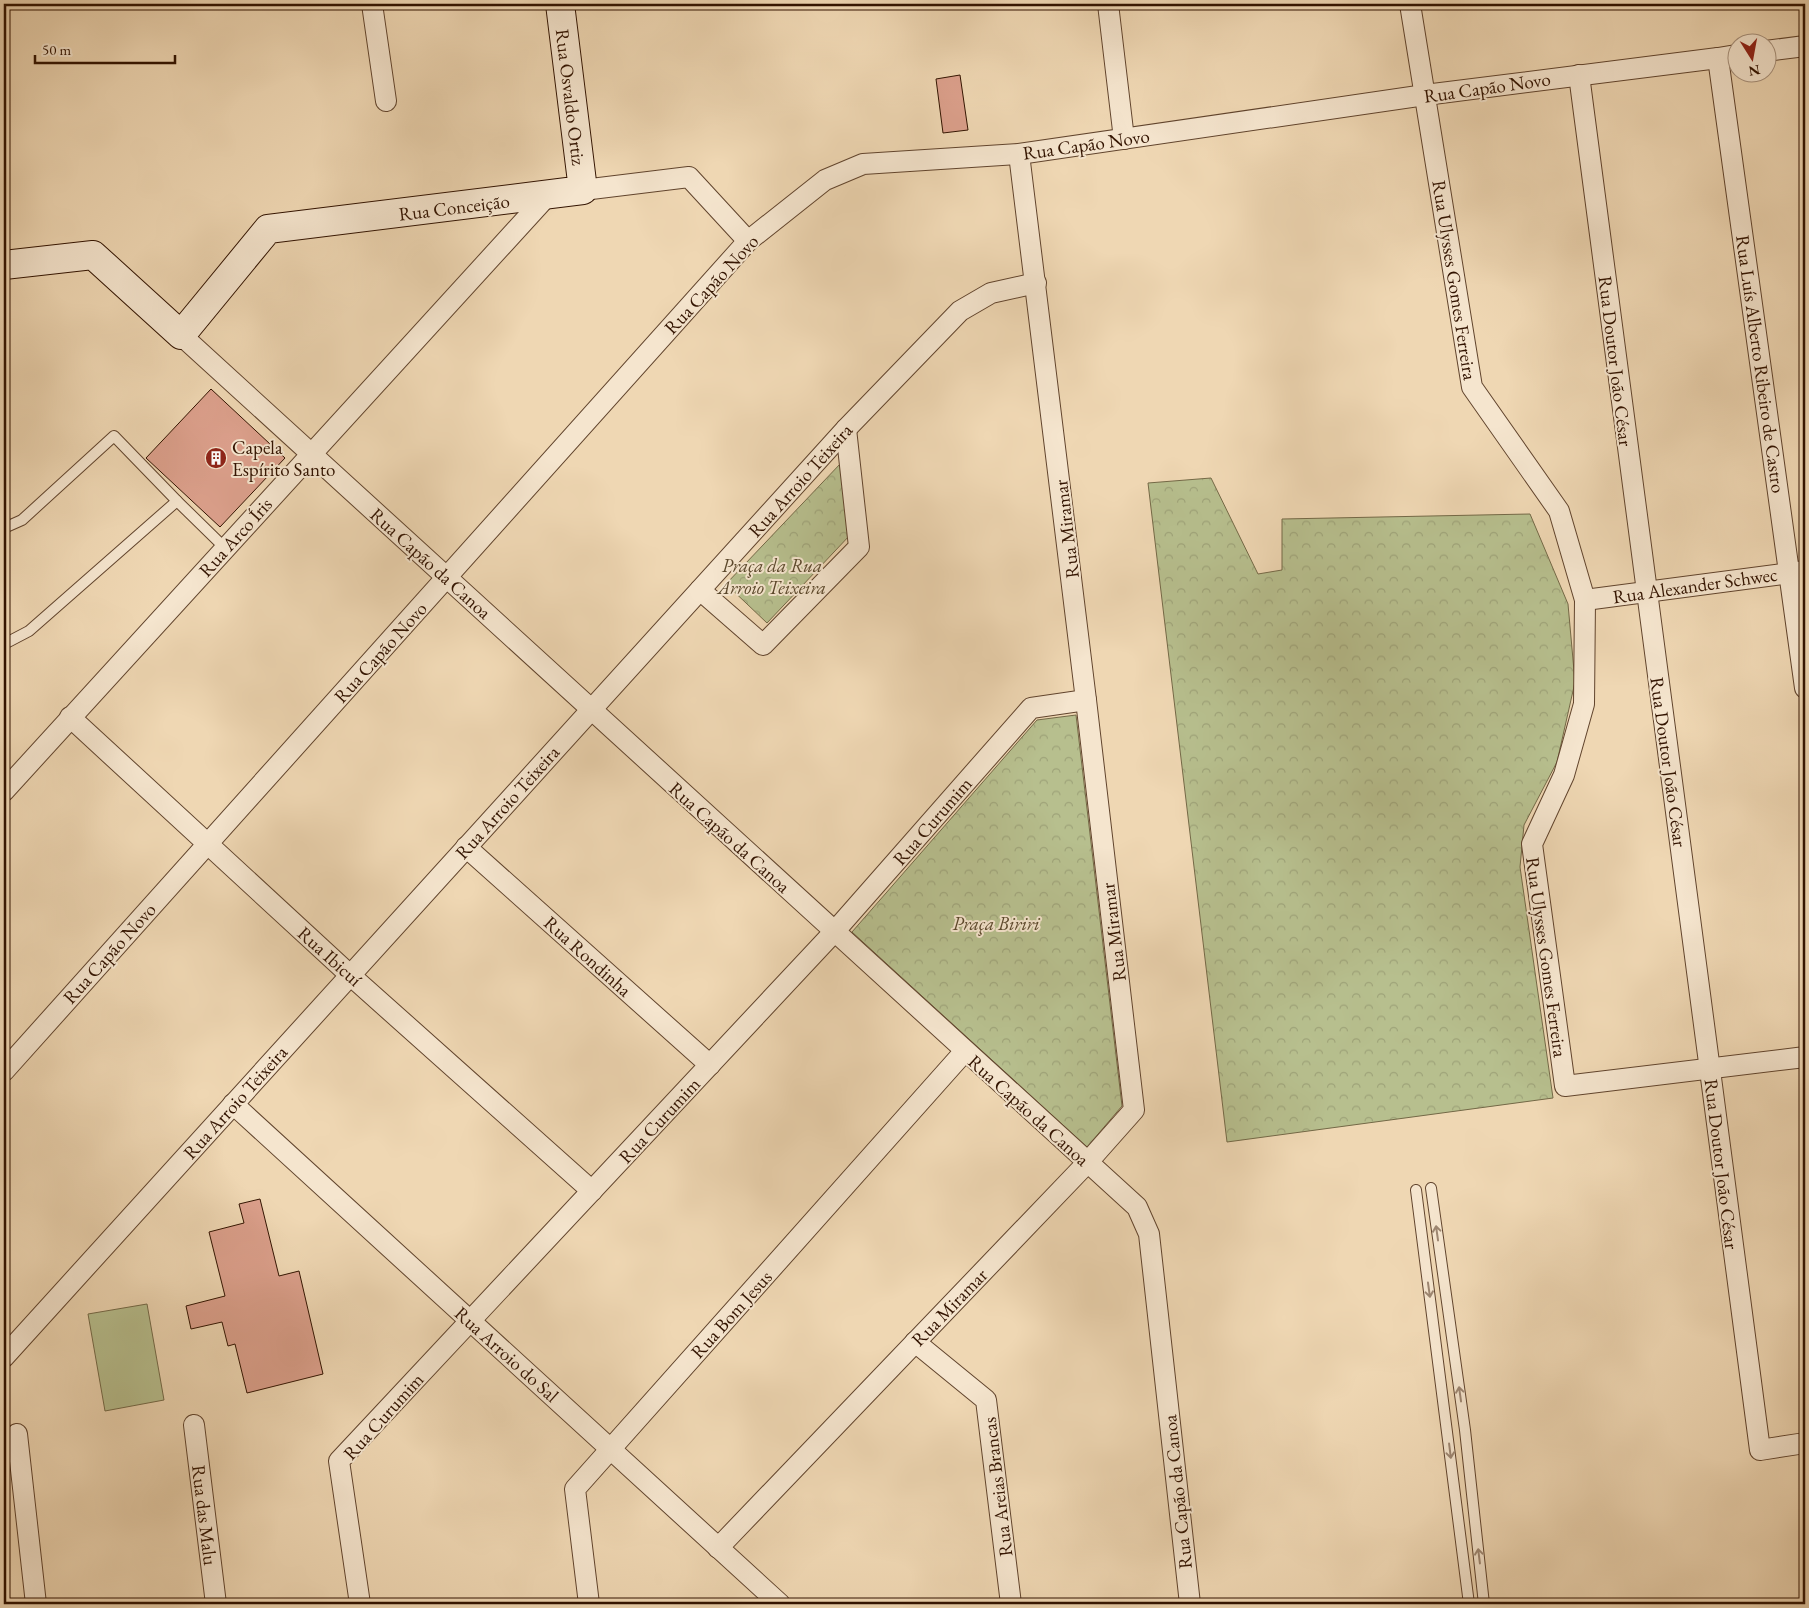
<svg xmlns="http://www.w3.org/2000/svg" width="1809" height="1608" viewBox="0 0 1809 1608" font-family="'EB Garamond',serif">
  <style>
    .forest { fill: url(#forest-crowns); stroke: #746947 }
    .pitch { fill: #b7bf8e; stroke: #746947 }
    .building { fill: #dca08c; stroke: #321300 }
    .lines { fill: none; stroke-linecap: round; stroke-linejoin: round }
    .lane-casing { stroke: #61442d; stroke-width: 12 }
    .street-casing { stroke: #61442d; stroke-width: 22 }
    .secondary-casing { stroke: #321300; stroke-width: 30 }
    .lane { stroke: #f5e5ce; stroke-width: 10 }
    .street { stroke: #f5e5ce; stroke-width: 20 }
    .secondary { stroke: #f5e5ce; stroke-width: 28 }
    .oneway { stroke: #9d8671 }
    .labels { text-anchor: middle; stroke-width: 4; stroke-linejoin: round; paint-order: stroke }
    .street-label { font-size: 19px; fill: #321300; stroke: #f5e5ce }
    .poi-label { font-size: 19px; fill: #321300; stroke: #f5e5ce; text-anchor: start }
    .park-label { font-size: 19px; font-style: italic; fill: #5a472b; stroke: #f5e5ce }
  </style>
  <defs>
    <pattern id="forest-crowns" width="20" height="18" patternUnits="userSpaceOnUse" patternTransform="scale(1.25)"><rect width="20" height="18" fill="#b7bf8e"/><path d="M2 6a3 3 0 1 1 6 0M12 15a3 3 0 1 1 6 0" fill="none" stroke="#9ea379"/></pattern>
  </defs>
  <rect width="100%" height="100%" fill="#efd7b3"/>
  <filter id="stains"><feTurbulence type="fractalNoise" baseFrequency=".004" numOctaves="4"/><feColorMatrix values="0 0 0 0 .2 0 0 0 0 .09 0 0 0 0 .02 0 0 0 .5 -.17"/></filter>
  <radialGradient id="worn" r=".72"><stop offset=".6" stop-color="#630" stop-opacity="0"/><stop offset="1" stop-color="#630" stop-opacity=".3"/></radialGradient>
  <!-- forest -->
  <g class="forest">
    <polygon points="841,463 851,534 767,623 726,584"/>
    <polygon points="1211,478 1258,574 1282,570 1282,519 1530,514 1568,604 1575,682 1557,762 1524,825 1520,867 1553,1098 1227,1142 1148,483"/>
    <polygon points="1076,715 1122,1106 1087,1147 852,932 1037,720"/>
  </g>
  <!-- pitch -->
  <polygon class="pitch" points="147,1304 164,1400 105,1411 88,1314"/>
  <!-- building -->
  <g class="building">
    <polygon points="960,75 968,130 943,133 936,79"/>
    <polygon points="211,389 285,458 220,527 146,458"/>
    <polygon points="260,1199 279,1276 299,1271 323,1374 247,1393 235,1344 228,1346 222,1322 191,1329 186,1306 225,1296 209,1232 244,1223 239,1204"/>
  </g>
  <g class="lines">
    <!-- lane casing -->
    <g class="lane-casing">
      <g id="lane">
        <polyline points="4,528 22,520 114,436 177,501 225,548"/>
        <polyline points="4,643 8,642 29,631 177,501"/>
        <polyline points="1431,1188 1465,1430 1484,1604"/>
        <polyline points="1416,1190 1469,1604"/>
      </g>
    </g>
    <!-- street casing -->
    <g class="street-casing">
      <g id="street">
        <polyline points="372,4 386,101"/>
        <polyline points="1108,4 1124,139"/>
        <polyline points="1410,4 1472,387 1559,511 1585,600 1584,704 1564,775 1532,844 1565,1086 1805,1057"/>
        <polyline points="1766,51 1805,46"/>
        <polyline points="1736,55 1718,58 1805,688"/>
        <polyline points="1579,75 1760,1450 1805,1443"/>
        <polyline points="583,190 689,177 748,241"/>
        <polyline points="181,335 1137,1207 1149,1234 1190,1604"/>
        <polyline points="700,590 763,645 859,547 846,429"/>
        <polyline points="1585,600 1805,571"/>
        <polyline points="70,717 350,975 592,1191"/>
        <polyline points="4,791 548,195"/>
        <polyline points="466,847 710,1065"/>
        <polyline points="4,1071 748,241 825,180 863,164 1019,154 1425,95 1718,58"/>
        <polyline points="233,1104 780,1604"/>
        <polyline points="915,1342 986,1400 1011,1604"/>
        <polyline points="4,1357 846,429 960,311 991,293 1036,283"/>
        <polyline points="194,1425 216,1604"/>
        <polyline points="17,1434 36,1604"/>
        <polyline points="718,1548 1087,1163 1134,1110 1086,700 1019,154"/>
        <polyline points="360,1604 339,1461 834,932 1031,708 1086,700"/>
        <polyline points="589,1604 575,1489 965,1051"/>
      </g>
    </g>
    <!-- secondary casing -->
    <g class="secondary-casing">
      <polyline id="secondary" points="4,265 93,255 181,335 268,229 583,190 560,4"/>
    </g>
    <!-- lane -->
    <use href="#lane" class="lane"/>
    <!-- street -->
    <use href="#street" class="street"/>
    <!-- secondary -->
    <use href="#secondary" class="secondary"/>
  </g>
  <!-- one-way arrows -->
  <defs><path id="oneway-shaft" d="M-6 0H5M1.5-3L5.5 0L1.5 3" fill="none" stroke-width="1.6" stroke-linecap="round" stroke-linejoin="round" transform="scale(1.25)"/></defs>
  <g class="oneway">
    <use href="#oneway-shaft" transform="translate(1437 1233) rotate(-98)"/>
    <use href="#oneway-shaft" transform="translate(1429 1290) rotate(82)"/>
    <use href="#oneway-shaft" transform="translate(1460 1394) rotate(-98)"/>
    <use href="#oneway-shaft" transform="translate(1450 1451) rotate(83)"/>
    <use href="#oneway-shaft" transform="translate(1479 1556) rotate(-97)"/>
  </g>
  <!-- icons -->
  <defs>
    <g id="building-disc" transform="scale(1.125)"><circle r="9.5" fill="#8f2418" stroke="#f5e5ce"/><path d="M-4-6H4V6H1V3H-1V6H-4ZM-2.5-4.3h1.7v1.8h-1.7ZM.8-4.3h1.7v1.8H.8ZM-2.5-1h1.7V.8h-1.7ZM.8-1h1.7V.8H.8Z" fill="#fff"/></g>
  </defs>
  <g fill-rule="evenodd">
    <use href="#building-disc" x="216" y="458"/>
  </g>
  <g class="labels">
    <!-- street labels -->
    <g class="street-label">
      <text transform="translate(1487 87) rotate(-8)" y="7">Rua Capão Novo</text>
      <text transform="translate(571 97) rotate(83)" y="7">Rua Osvaldo Ortiz</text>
      <text transform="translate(1086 144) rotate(-8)" y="7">Rua Capão Novo</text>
      <text transform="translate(454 207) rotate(-7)" y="7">Rua Conceição</text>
      <text transform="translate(1455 280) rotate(81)" y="7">Rua Ulysses Gomes Ferreira</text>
      <text transform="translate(711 284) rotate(-47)" y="7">Rua Capão Novo</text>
      <text transform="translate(1616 361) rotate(83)" y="7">Rua Doutor João César</text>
      <text transform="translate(1761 364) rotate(82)" y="7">Rua Luís Alberto Ribeiro de Castro</text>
      <text transform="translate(800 480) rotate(-48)" y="7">Rua Arroio Teixeira</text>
      <text transform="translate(1066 529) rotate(-97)" y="7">Rua Miramar</text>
      <text transform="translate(235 537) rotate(-48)" y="7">Rua Arco Íris</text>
      <text transform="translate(431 563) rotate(42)" y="7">Rua Capão da Canoa</text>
      <text transform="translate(1695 585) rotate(-8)" y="7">Rua Alexander Schwec</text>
      <text transform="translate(380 652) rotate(-48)" y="7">Rua Capão Novo</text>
      <text transform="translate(1669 762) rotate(82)" y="7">Rua Doutor João César</text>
      <text transform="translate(507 802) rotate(-48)" y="7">Rua Arroio Teixeira</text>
      <text transform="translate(932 821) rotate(-49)" y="7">Rua Curumim</text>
      <text transform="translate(730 837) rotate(42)" y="7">Rua Capão da Canoa</text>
      <text transform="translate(1113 932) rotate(-97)" y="7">Rua Miramar</text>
      <text transform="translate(109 953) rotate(-48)" y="7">Rua Capão Novo</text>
      <text transform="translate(330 956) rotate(42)" y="7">Rua Ibicuí</text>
      <text transform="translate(588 956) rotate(42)" y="7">Rua Rondinha</text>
      <text transform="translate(1547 957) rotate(82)" y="7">Rua Ulysses Gomes Ferreira</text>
      <text transform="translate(235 1102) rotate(-48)" y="7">Rua Arroio Teixeira</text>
      <text transform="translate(1029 1110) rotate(42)" y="7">Rua Capão da Canoa</text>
      <text transform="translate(659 1120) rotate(-47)" y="7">Rua Curumim</text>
      <text transform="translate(1722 1164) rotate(83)" y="7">Rua Doutor João César</text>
      <text transform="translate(949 1307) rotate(-46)" y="7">Rua Miramar</text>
      <text transform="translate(731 1314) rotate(-48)" y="7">Rua Bom Jesus</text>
      <text transform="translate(507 1354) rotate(42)" y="7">Rua Arroio do Sal</text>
      <text transform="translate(383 1416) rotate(-48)" y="7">Rua Curumim</text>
      <text transform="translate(997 1487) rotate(-97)" y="7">Rua Areias Brancas</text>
      <text transform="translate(1177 1492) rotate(-96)" y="7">Rua Capão da Canoa</text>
      <text transform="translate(205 1515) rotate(83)" y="7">Rua das Malu</text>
    </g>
    <!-- poi labels -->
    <g class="poi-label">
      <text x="232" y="454">Capela<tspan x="232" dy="22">Espírito Santo</tspan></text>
    </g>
    <!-- park labels -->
    <g class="park-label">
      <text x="772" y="572">Praça da Rua<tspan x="772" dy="22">Arroio Teixeira</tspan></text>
      <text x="996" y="930">Praça Biriri</text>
    </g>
  </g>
  <!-- margin -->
  <rect width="1809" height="1608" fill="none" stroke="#efd7b3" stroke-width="20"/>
  <rect x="5" y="5" width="1799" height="1598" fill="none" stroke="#321300" stroke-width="2.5"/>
  <rect x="10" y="10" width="1789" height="1588" fill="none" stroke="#321300"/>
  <!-- north arrow -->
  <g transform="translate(1752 58) rotate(169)"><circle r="24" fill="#f5e5ce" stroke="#a7917c"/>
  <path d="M0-4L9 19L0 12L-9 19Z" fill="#8f2418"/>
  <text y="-8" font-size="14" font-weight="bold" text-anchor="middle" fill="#321300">N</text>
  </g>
  <!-- scale -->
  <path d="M35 55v8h140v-8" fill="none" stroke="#321300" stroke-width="2.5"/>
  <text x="42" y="55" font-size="15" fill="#321300" stroke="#f5e5ce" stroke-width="4" paint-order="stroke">50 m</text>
  <rect width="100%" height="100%" filter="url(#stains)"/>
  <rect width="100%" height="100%" fill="url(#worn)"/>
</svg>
